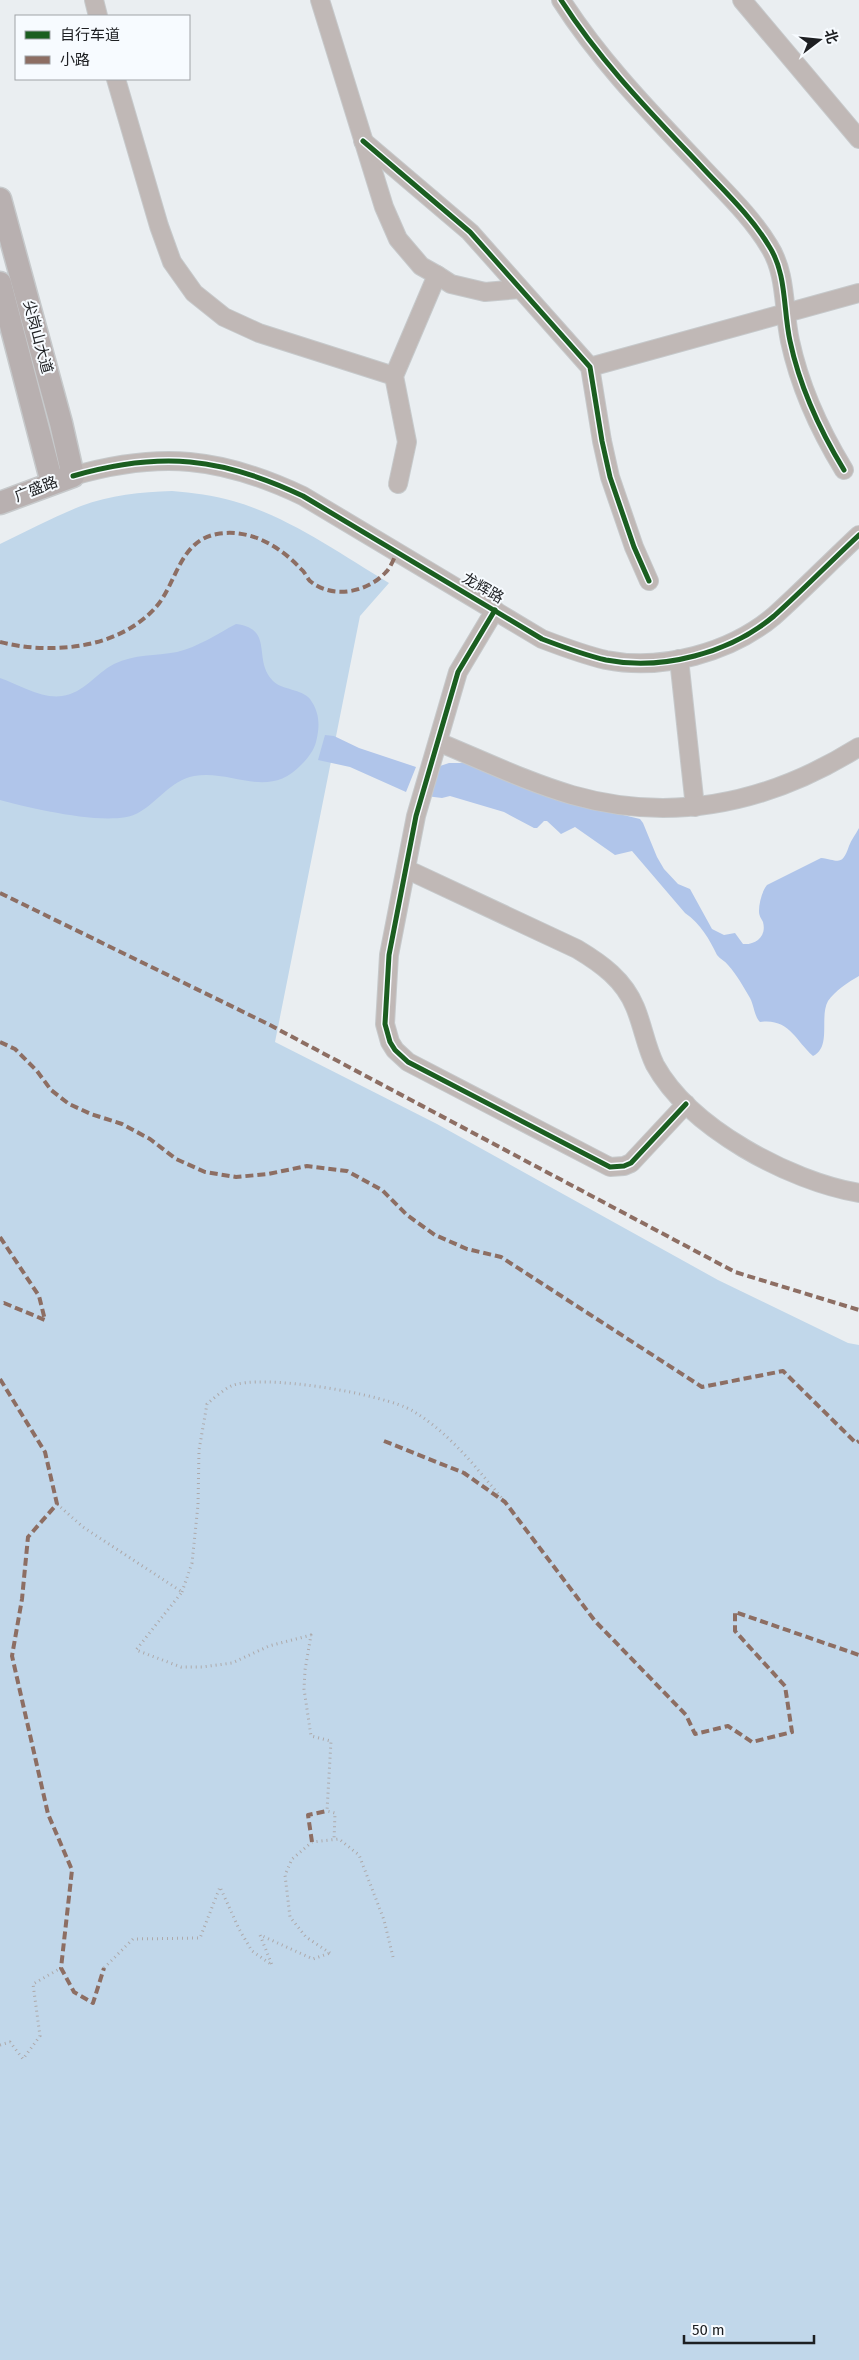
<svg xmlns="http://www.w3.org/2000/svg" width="859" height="2360" viewBox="0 0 859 2360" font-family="'Fira Sans','Noto Sans SC',sans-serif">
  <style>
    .green { fill: #c1d7ea }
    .water { fill: #b0c5ea }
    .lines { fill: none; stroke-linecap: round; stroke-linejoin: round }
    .minor-casing { stroke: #c6c9cb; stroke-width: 20 }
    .major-casing { stroke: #c6c9cb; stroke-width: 25 }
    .path { stroke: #ada9aa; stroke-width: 3; stroke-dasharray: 1 4; stroke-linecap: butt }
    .minor { stroke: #c0b8b6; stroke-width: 18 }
    .major { stroke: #b8b0b0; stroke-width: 22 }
    .quiet { stroke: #8d6e63; stroke-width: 4; stroke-dasharray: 8 4; stroke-linecap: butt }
    .cycleway-casing { stroke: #f7fbff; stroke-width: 8 }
    .cycleway { stroke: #1b5e20; stroke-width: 5 }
    .labels { text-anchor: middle; stroke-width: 4; stroke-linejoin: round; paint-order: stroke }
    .street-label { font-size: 15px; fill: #1d1f22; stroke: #f7fbff }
  </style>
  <rect width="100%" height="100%" fill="#eaeef1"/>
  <!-- green -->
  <path class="green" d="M 172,491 C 193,493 213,495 233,501 C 289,517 339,553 389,583 L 360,616 L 275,1042 L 437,1124 L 718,1280 L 848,1343 L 859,1345 L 859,2360 L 0,2360 L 0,544 C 27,531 53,517 81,506 C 110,495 141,492 172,491 Z"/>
  <!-- water -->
  <g class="water">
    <path d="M 236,624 C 275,629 252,660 273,681 C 282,690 302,689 310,699 C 320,713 320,726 316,742 C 314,750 308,758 302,764 C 268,801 233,769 194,776 C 170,781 158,802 138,813 C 112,828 30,808 0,800 L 0,678 C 19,685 42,699 62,696 C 84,693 95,674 114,664 C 135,654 155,656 177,652 C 198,647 217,634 236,624 Z"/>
    <polygon points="325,735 334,736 359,748 416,767 406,792 350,767 318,760"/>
    <path d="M 449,763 L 466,763 L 582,805 L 640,819 L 643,823 L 657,857 L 664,869 L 678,884 L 690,889 L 712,929 L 724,935 L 735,933 L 743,944 C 755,945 767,937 763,922 C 761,918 759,916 759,911 C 759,903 762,891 767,885 L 821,858 C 838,860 842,867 849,846 C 851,840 856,834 859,828 L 859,976 C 848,982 835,991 828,1001 C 819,1017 832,1047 813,1056 C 795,1040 789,1018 760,1022 C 754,1016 754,1005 750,998 C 743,986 737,975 728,965 C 725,961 720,959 717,955 C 709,939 701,924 685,913 L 632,851 L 615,855 L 575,827 L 561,834 L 547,821 L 544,821 L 537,828 L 534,828 L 504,812 L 450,796 L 442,798 L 426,796 L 437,767 Z"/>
  </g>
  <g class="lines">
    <!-- minor casing -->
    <g class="minor-casing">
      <g id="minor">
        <polyline points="94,0 98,16"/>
        <polyline points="320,0 384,207 398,239 421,266 437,275 451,284 485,292 520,289"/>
        <path d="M 561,0 C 600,61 650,112 700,165 C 724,191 751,216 769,246 C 787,274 783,309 790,341 C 800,388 819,429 844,470"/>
        <polyline points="742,0 859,139"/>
        <polyline points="116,79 159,226 172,262 194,293 224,317 259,333 394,376"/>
        <polyline points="363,141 470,232 590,367 602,441 610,477 634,547 649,581"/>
        <polyline points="590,367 859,293"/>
        <path d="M 73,476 C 160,451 221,457 303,496 L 542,639 C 563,647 584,655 606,660 C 662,671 730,653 774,616 C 803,590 831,561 859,535"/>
        <polyline points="398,484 407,442 394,376 437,275"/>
        <polyline points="495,610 458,672 416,816 389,955 385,1024 390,1042 395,1050 408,1062 610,1167 624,1166 631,1163 686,1104"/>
        <polyline points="679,659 695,807"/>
        <path d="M 438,742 C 482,760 527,782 572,795 C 674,824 771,802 859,747"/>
        <path d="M 406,869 L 577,949 C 602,964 624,980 635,1007 C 643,1026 646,1047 655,1065 C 690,1128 789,1181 859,1193"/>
      </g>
    </g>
    <!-- major casing -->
    <g class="major-casing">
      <g id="major">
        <polyline points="0,199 61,423 73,476 0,503"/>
        <polyline points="0,283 52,483"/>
      </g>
    </g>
    <!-- path -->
    <g class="path">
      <polyline points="57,1504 83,1527 182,1592 136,1650 181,1667 202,1667 232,1663 269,1646 311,1635 305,1670 304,1689 311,1736 331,1741 327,1811 335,1813 334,1840"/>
      <path d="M 182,1592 L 192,1563 L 198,1505 L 199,1450 L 207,1404 C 214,1398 223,1390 231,1386 C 261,1373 385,1394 413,1411 C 451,1434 477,1469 505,1502"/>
      <polyline points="330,1953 306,1937 290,1917 285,1875 292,1859 312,1842 339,1839 359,1855 384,1920 393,1957"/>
      <polyline points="104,1968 133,1939 200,1938 220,1887 239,1929 252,1951 272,1965 260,1935 313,1959 330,1953"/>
      <polyline points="0,2045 10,2042 23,2059 40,2036 33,1984 61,1968"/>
    </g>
    <!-- minor -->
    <use href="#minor" class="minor"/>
    <!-- major -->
    <use href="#major" class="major"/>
    <!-- quiet -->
    <g class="quiet">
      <path d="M 0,642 C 51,655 119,649 156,607 C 177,583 179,541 217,534 C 249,528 280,546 301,569 C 305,572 307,578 310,581 C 333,600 368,592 386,572 C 391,567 394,558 397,552"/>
      <polyline points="0,893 266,1023 735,1272 859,1310"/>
      <polyline points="0,1042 15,1049 37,1071 51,1090 69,1104 91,1114 122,1124 150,1139 176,1159 205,1172 236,1177 268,1174 307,1166 347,1171 382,1190 407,1215 435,1235 467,1249 501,1257 702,1387 783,1371 856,1443 859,1441"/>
      <polyline points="0,1237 39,1296 45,1320 4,1303 0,1304"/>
      <polyline points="0,1379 45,1452 57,1504 28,1537 22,1599 12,1656 48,1814 72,1870 61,1968 74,1992 93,2003 104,1968"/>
      <polyline points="384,1441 464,1473 505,1502 595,1621 686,1715 695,1734 728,1726 752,1742 792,1732 785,1686 735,1631 735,1612 859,1655"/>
      <polyline points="312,1842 308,1815 327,1811"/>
    </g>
    <!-- cycleway casing -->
    <g class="cycleway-casing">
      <g id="cycleway">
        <path d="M 561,0 C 600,61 650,112 700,165 C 724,191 751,216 769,246 C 787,274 783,309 790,341 C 800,388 819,429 844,470"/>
        <polyline points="363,141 470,232 590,367 602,441 610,477 634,547 649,581"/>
        <path d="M 73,476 C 160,451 221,457 303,496 L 542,639 C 563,647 584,655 606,660 C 662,671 730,653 774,616 C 803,590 831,561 859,535"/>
        <polyline points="495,610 458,672 416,816 389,955 385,1024 390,1042 395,1050 408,1062 610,1167 624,1166 631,1163 686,1104"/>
      </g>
    </g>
    <!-- cycleway -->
    <use href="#cycleway" class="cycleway"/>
  </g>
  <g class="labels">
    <!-- street labels -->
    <g class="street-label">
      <text transform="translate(38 337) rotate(75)" y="5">尖岗山大道</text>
      <text transform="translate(36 489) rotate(-21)" y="5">广盛路</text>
      <text transform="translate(483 588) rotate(30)" y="5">龙辉路</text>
    </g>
  </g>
  <!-- legend -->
  <rect x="15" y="15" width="175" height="65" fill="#f7fbff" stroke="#a0a3a7"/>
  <rect x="25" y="31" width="25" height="8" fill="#1b5e20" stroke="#a0a3a7"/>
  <text x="60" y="40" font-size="15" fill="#1d1f22">自行车道</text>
  <rect x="25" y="56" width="25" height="8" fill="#8d6e63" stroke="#a0a3a7"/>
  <text x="60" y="65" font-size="15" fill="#1d1f22">小路</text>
  <!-- north arrow -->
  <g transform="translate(819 40) rotate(74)" stroke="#f7fbff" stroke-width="4" paint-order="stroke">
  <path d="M0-4L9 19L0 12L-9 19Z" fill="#1d1f22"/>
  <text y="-8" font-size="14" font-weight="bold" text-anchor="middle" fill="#1d1f22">北</text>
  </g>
  <!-- scale -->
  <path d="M684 2335v8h130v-8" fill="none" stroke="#1d1f22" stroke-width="2.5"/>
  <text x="692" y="2335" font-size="15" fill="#1d1f22" stroke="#f7fbff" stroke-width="4" paint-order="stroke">50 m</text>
</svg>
